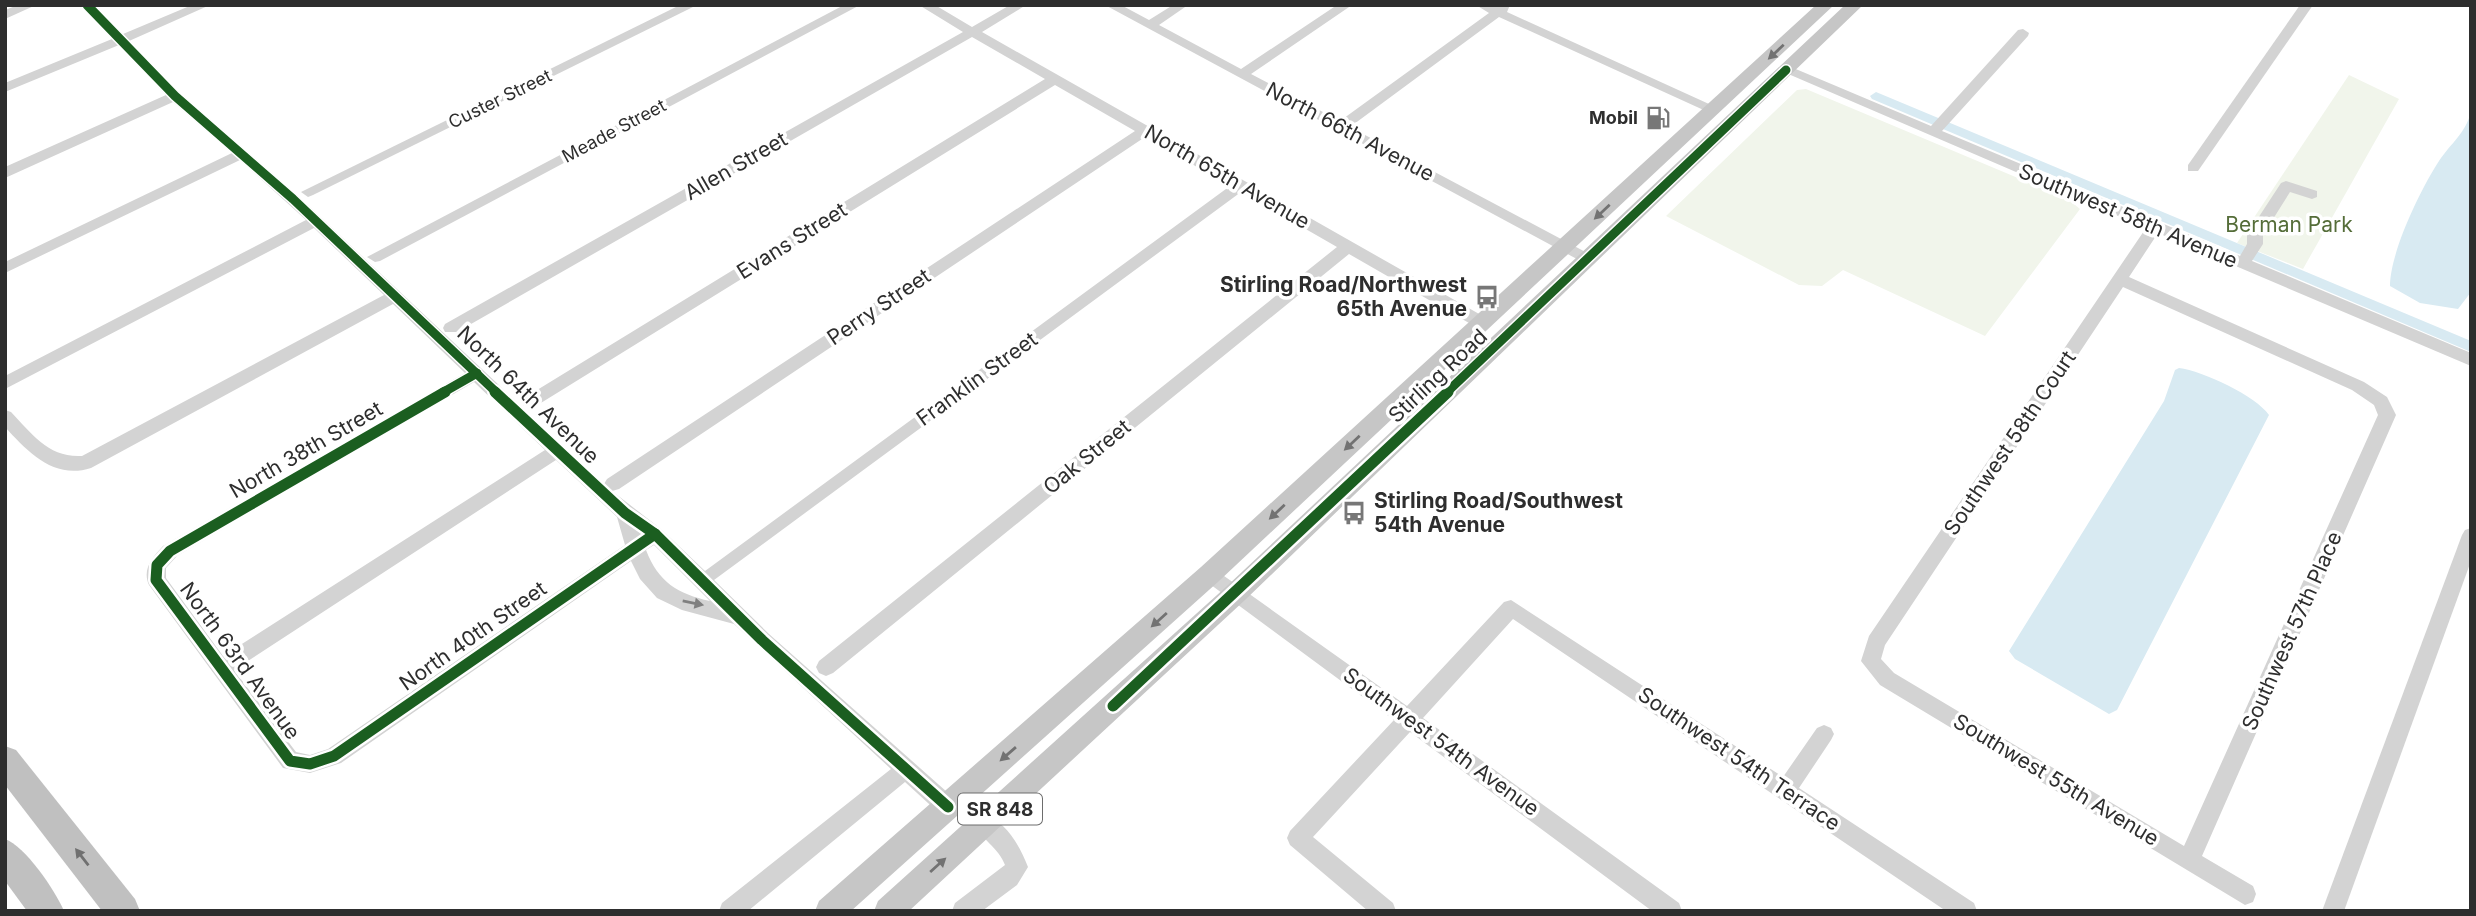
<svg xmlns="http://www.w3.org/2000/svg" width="2476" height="916" viewBox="0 0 2476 916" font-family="Inter,sans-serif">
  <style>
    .green { fill: #f1f5eb }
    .water { fill: #d8eaf2 }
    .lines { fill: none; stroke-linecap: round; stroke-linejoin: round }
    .canal { fill: #d8eaf2; fill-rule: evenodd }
    .minor { fill: #d3d3d3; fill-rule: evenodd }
    .major { fill: #c6c6c6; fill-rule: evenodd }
    .highway { fill: #c0c0c0; fill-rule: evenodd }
    .cycleway-far1-casing { stroke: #fff; stroke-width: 12 }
    .cycleway-casing { stroke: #fff; stroke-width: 16 }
    .cycleway-far1 { stroke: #1b5e20; stroke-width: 9 }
    .cycleway { stroke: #1b5e20; stroke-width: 11 }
    .oneway { fill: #727272 }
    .oneway2 { fill: #808080 }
    .oneway3 { fill: #707070 }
    .labels { text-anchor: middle; stroke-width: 7; stroke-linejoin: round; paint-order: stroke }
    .far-street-label { font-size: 18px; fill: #2e2e2e; stroke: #fff }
    .far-poi-label { font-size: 18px; font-weight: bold; fill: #2e2e2e; stroke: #fff; text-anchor: end }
    .shield { fill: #fff; stroke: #6d6d6d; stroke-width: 2 }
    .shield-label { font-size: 19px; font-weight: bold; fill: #2e2e2e }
    .street-label { font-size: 21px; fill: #2e2e2e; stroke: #fff }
    .park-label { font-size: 21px; fill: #556d39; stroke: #fff }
    .poi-label { font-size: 21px; font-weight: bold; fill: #2e2e2e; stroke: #fff; text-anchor: end }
  </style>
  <rect width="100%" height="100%" fill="#fff"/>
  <!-- green -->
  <g class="green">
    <polygon points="2349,75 2399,99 2303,269 2237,243"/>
    <polygon points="1806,89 2068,199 2080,209 1985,336 1843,270 1822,286 1799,285 1666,216 1797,90"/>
  </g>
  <!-- water -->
  <g class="water">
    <path d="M 2471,112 L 2471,292 L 2458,309 L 2420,303 L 2390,286 C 2390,253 2420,190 2439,161 C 2451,143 2465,134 2471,112 Z"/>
    <path d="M 2179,368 C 2203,371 2256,396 2269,415 L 2117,710 L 2109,714 L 2015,659 L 2009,651 L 2164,401 L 2175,370 Z"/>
  </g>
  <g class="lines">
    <!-- canal -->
    <polygon class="canal" points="1876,92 2471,341 2471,352 1872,99 1870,96"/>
    <!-- minor -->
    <g class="minor">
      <polygon points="18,5 36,5 5,19 5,10"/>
      <path d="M 81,5 L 94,5 L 123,34 L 192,5 L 210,5 L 129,41 L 180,93 L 298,196 L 604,484 L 607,479 L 1135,131 L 1055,85 L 536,406 L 524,406 L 522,402 L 524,398 L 1045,79 L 972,37 L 457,332 L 445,332 L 443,328 L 445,324 L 963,32 L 919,5 L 935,5 L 972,27 L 1010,5 L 1026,5 L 982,32 L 1488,319 L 1490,323 L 1482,329 L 1476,327 L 1349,254 L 833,673 L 826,676 L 819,673 L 816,667 L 819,661 L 1337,247 L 1241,192 L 714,580 L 769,634 L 956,800 L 959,807 L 956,814 L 948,817 L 940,814 L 905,782 L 748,911 L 719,911 L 722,903 L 891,769 L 734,624 L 682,610 L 657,598 L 640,579 L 631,561 L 341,763 L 310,773 L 283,768 L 149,585 C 142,569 152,558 163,546 L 465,373 L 393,304 L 91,468 C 54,480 28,452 5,427 L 5,410 L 11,412 C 32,434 49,458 82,456 L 384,295 L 314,228 L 5,389 L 5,376 L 306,220 L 240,160 L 5,273 L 5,262 L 232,153 L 173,102 L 5,178 L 5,167 L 166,95 L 119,45 L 5,92 L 5,83 L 112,39 ZM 1145,137 L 1230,186 L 705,571 L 661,529 L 612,491 L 619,489 ZM 474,382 L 545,450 L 223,656 L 166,578 L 166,568 L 177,556 ZM 556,460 L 617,517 L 625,545 L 328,749 L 310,755 L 296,752 L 234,670 ZM 654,545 L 710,601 C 678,594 658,582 646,550 Z"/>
      <polygon points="680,5 697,5 313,195 308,197 301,192"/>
      <polygon points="844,5 860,5 380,261 375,262 367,257"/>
      <polygon points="1105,5 1121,5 1149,20 1173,5 1188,5 1159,25 1241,69 1337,5 1352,5 1251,74 1340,121 1489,13 1476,5 1510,5 1507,12 1720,109 1713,113 1708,112 1499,17 1350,127 1593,256 1596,260 1593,264 1588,265"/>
      <polygon points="2300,5 2313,5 2198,171 2188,171 2188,165"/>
      <path d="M 2023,29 L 2029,33 L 2028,36 L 1942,131 L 2240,256 L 2247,244 L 2247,235 L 2281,183 L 2286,181 L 2317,191 L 2317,197 L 2312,199 L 2290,192 L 2263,235 L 2263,244 L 2252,261 L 2471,353 L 2471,366 L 2158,233 L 2129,277 L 2364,382 L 2387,397 L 2396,415 L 2202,856 L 2253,886 L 2256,894 L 2253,902 L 2245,905 L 1880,685 L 1861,661 L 1869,636 L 2146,228 L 1779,70 L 1786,66 L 1791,67 L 1931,126 L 2018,30 ZM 2123,287 L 2352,390 L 2374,405 L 2378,415 L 2184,846 L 1894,673 L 1881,659 L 1885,645 Z"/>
      <polygon points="2471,528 2471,561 2344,911 2322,911 2462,535 2465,530"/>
      <polygon points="1210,566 1407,706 1504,602 1511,600 1783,777 1817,728 1824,725 1831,728 1834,734 1831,740 1799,788 1974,903 1977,911 1946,911 1513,619 1423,718 1679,903 1682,911 1652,911 1410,732 1313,837 1393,903 1396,911 1368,911 1290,845 1287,838 1290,831 1394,720 1203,579 1201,574 1203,569"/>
      <path d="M 984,813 C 1006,822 1020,846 1028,867 L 1017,885 L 982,911 L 952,911 L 955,903 L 1005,865 C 999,848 981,839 973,823 L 976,816 Z"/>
    </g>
    <!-- major -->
    <g class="major">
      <polygon points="1816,5 1834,5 1219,581 851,911 815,911 819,901 1201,567"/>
      <polygon points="1845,5 1863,5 1245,600 909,911 874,911 878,901 1227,586"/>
    </g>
    <!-- highway -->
    <g class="highway">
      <polygon points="5,746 16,750 135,899 140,911 102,911 5,785"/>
      <path d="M 5,839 C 25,846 55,890 64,911 L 27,911 L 5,881 Z"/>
    </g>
    <!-- cycleway-far1 casing -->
    <g class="cycleway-far1-casing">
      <g id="cycleway-far1">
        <polyline points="87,5 175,96 293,199 497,393"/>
        <polyline points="442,393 477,373"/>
        <polyline points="1446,393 1786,70"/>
      </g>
    </g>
    <!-- cycleway casing -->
    <g class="cycleway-casing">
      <g id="cycleway">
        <polyline points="445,392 170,551 157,565 156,580 290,761 310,764 334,756 655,534"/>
        <polyline points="495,392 625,513 655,534 762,640 948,807"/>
        <polyline points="1113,706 1448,392"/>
      </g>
    </g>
    <!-- cycleway-far1 -->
    <use href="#cycleway-far1" class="cycleway-far1"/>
    <!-- cycleway -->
    <use href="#cycleway" class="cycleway"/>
  </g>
  <!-- one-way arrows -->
  <defs><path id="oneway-solid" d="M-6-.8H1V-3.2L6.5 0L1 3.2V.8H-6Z" transform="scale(1.75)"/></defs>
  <g class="oneway">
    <use href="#oneway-solid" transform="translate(1776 52) rotate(137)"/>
    <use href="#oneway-solid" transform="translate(1602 212) rotate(137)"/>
    <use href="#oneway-solid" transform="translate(1352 443) rotate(137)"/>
    <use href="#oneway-solid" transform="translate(1277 512) rotate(137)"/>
    <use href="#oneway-solid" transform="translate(1159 620) rotate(138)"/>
    <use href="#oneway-solid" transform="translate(1008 754) rotate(139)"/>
    <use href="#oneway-solid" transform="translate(938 865) rotate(-42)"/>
  </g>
  <use class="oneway2" href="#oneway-solid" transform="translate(693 603) rotate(11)"/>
  <use class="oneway3" href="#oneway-solid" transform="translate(82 857) rotate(-128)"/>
  <!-- icons -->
  <defs>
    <g id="fuel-bare" transform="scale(1.89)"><path d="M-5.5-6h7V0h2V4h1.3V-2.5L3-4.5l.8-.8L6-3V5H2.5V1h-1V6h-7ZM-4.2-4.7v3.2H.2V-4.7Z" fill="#777" stroke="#fff" stroke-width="2.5" paint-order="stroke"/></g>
    <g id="bus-bare" transform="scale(1.89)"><path d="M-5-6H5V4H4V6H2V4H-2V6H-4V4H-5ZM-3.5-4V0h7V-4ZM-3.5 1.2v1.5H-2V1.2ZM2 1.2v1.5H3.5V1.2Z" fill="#777" stroke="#fff" stroke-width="2.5" paint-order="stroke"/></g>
  </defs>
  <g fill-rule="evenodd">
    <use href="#fuel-bare" x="1658" y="118"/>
    <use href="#bus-bare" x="1487" y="297"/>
    <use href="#bus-bare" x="1354" y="513"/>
  </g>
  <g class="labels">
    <!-- far-street labels -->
    <g class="far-street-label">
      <text transform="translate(500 99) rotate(-26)" y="6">Custer Street</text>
      <text transform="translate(614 131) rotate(-28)" y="6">Meade Street</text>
    </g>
    <!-- far-poi labels -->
    <g class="far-poi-label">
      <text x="1638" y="124">Mobil</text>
    </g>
    <!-- shield labels -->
    <rect class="shield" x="958" y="793.5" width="84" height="31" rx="5"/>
    <g class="shield-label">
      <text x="1000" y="816">SR 848</text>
    </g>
    <!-- street labels -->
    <g class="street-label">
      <text transform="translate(1350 132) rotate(28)" y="7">North 66th Avenue</text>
      <text transform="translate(736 166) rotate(-30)" y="7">Allen Street</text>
      <text transform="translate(1227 177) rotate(30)" y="7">North 65th Avenue</text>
      <text transform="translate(2128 216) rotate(23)" y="7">Southwest 58th Avenue</text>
      <text transform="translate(792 241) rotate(-32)" y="7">Evans Street</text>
      <text transform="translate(879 307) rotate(-34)" y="7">Perry Street</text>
      <text transform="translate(1438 376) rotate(-43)" y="7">Stirling Road</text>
      <text transform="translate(977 379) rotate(-36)" y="7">Franklin Street</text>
      <text transform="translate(528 395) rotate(44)" y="7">North 64th Avenue</text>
      <text transform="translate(2010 443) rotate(-56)" y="7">Southwest 58th Court</text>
      <text transform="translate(306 450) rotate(-30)" y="7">North 38th Street</text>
      <text transform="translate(1087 457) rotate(-39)" y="7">Oak Street</text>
      <text transform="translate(2292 631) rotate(-66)" y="7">Southwest 57th Place</text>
      <text transform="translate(473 636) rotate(-35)" y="7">North 40th Street</text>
      <text transform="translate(240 661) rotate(54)" y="7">North 63rd Avenue</text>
      <text transform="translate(1441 742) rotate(36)" y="7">Southwest 54th Avenue</text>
      <text transform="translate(1739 759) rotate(34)" y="7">Southwest 54th Terrace</text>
      <text transform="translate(2056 780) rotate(31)" y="7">Southwest 55th Avenue</text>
    </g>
    <!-- park labels -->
    <g class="park-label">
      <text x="2289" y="232">Berman Park</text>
    </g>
    <!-- poi labels -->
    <g class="poi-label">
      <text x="1467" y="292">Stirling Road/Northwest<tspan x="1467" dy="24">65th Avenue</tspan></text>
      <text x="1374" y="508" text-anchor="start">Stirling Road/Southwest<tspan x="1374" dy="24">54th Avenue</tspan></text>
    </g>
  </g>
  <!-- border -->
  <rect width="2476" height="916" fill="none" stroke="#2e2e2e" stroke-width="14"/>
</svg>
